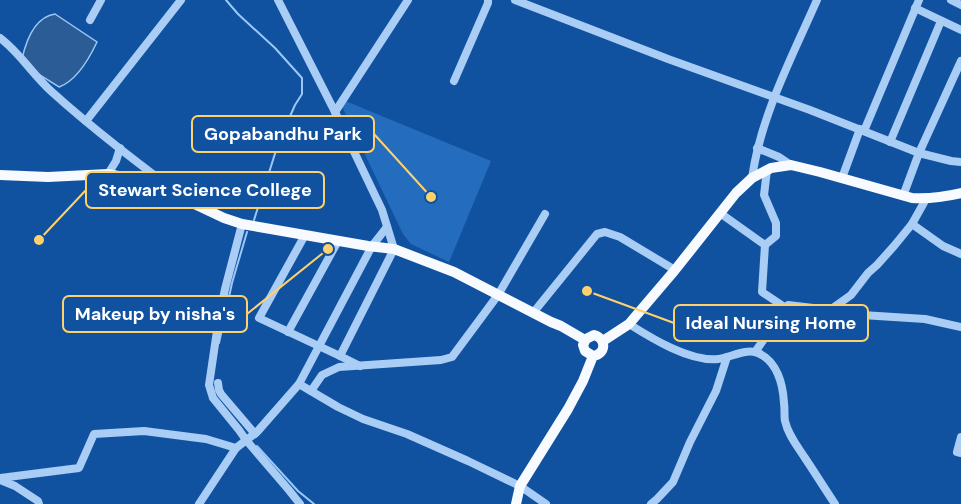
<svg xmlns="http://www.w3.org/2000/svg" width="961" height="504" viewBox="0 0 961 504" font-family="'DM Sans',sans-serif">
  <style>
    .green { fill: #246dbe }
    .water { fill: #2c5c95; stroke: #9ac8f8; stroke-width: 1.5 }
    .lines { fill: none; stroke-linecap: round; stroke-linejoin: round }
    .stream { stroke: #9ac8f8; stroke-width: 2 }
    .minor { stroke: #a9cdf5; stroke-width: 8 }
    .major { stroke: #f7faff; stroke-width: 10 }
    .leader { fill: none; stroke: #ffd16d; stroke-width: 2 }
    .callout-dot { fill: #ffd16d; stroke: #1152a0; stroke-width: 2 }
    .callout { fill: #1152a0; stroke: #ffd16d; stroke-width: 2 }
    .callout-label { font-size: 18px; text-anchor: middle; font-weight: bold; fill: #fff }
  </style>
  <rect width="100%" height="100%" fill="#1152a0"/>
  <!-- green -->
  <polygon class="green" points="338,98 491,161 449,262 411,244 403,234"/>
  <!-- water -->
  <path class="water" d="M 55,14 L 97,42 C 89,59 76,81 59,87 L 27,67 L 22,59 C 26,41 35,17 55,14 Z"/>
  <g class="lines">
    <!-- stream -->
    <g class="stream">
      <polyline points="226,0 238,14 275,48 302,78 302,94 295,105 279,141 254,220"/>
      <polyline points="219,343 232,283 247,232"/>
      <polyline points="257,446 298,491 314,504"/>
    </g>
    <!-- minor -->
    <g class="minor">
      <polyline points="278,0 335,112 382,210 394,249 340,356 360,366"/>
      <polyline points="515,0 668,59 810,110 919,153 903,196"/>
      <polyline points="951,0 961,5"/>
      <polyline points="915,8 961,30"/>
      <polyline points="90,20 101,0"/>
      <path d="M 0,38 C 20,53 33,75 52,92 C 93,129 138,163 183,197"/>
      <polyline points="961,61 919,153 951,161 961,162"/>
      <polyline points="454,81 488,3 488,0"/>
      <polyline points="335,112 408,0"/>
      <polyline points="86,121 181,0"/>
      <polyline points="864,131 919,0"/>
      <polyline points="890,142 941,21"/>
      <polyline points="757,148 779,157 791,165"/>
      <polyline points="108,174 116,161 120,148"/>
      <path d="M 752,178 C 761,115 792,57 817,0"/>
      <polyline points="842,178 860,129"/>
      <polyline points="720,213 765,245 762,292 786,308"/>
      <polyline points="242,224 225,289 218,324 209,385 213,398 239,430 246,440 288,489 300,504"/>
      <polyline points="912,224 943,246 961,254"/>
      <polyline points="305,235 259,318 340,356"/>
      <polyline points="765,245 776,236 776,223 764,195 767,170"/>
      <polyline points="830,310 862,315 925,319 961,327"/>
      <polyline points="533,313 597,234 605,232 620,237 675,270"/>
      <path d="M 629,324 C 651,338 690,362 718,359 C 730,358 745,348 758,353 C 777,361 783,384 784,403 C 785,409 784,416 785,421 C 788,435 798,447 805,458 C 815,473 825,489 835,504"/>
      <polyline points="288,332 338,241"/>
      <polyline points="755,352 788,305 830,310 851,295 868,273 877,265 894,246 912,224 926,199"/>
      <polyline points="218,383 219,390 221,394 255,434"/>
      <polyline points="299,384 338,407 363,419 407,434 468,461 520,486 546,504"/>
      <polyline points="311,391 322,375 339,367 441,360 452,357 498,295 545,214"/>
      <polyline points="961,437 957,452 961,453"/>
      <polyline points="0,478 79,468 94,434 144,431 206,439 236,448 257,432 299,384 372,246 387,227"/>
      <polyline points="0,480 15,486 38,501 39,504"/>
      <polyline points="199,504 236,448"/>
      <polyline points="651,504 657,499 673,482 690,442 716,391 727,357"/>
    </g>
    <!-- major -->
    <g class="major">
      <polyline points="0,175 48,177 108,174 118,176 188,201 224,218 242,224 368,246 394,249 454,272 551,322 561,326 585,340"/>
      <path d="M 603,341 L 629,324 L 675,270 L 736,193 L 752,178 L 771,168 L 791,165 L 820,172 L 912,198 C 929,199 944,197 961,193"/>
      <path d="M 516,504 L 520,486 L 568,409 L 583,381 L 593,356 C 606,354 607,339 594,335 L 586,339 L 583,345 L 585,351 L 593,356"/>
    </g>
  </g>
  <!-- callouts -->
  <path class="leader" d="M431 197L374 134M39 240L86 190M328 249L247 314M587 291L674 323"/>
  <g class="callout-dot">
    <circle cx="431" cy="197" r="6"/>
    <circle cx="39" cy="240" r="6"/>
    <circle cx="328" cy="249" r="6"/>
    <circle cx="587" cy="291" r="6"/>
  </g>
  <g class="callout">
    <rect x="192" y="116" width="182" height="36" rx="6"/>
    <rect x="86" y="172" width="238" height="36" rx="6"/>
    <rect x="63" y="296" width="184" height="36" rx="6"/>
    <rect x="674" y="305" width="194" height="36" rx="6"/>
  </g>
  <g class="callout-label">
    <text x="283" y="140">Gopabandhu Park</text>
    <text x="205" y="196">Stewart Science College</text>
    <text x="155" y="320">Makeup by nisha's</text>
    <text x="771" y="329">Ideal Nursing Home</text>
  </g>
</svg>
